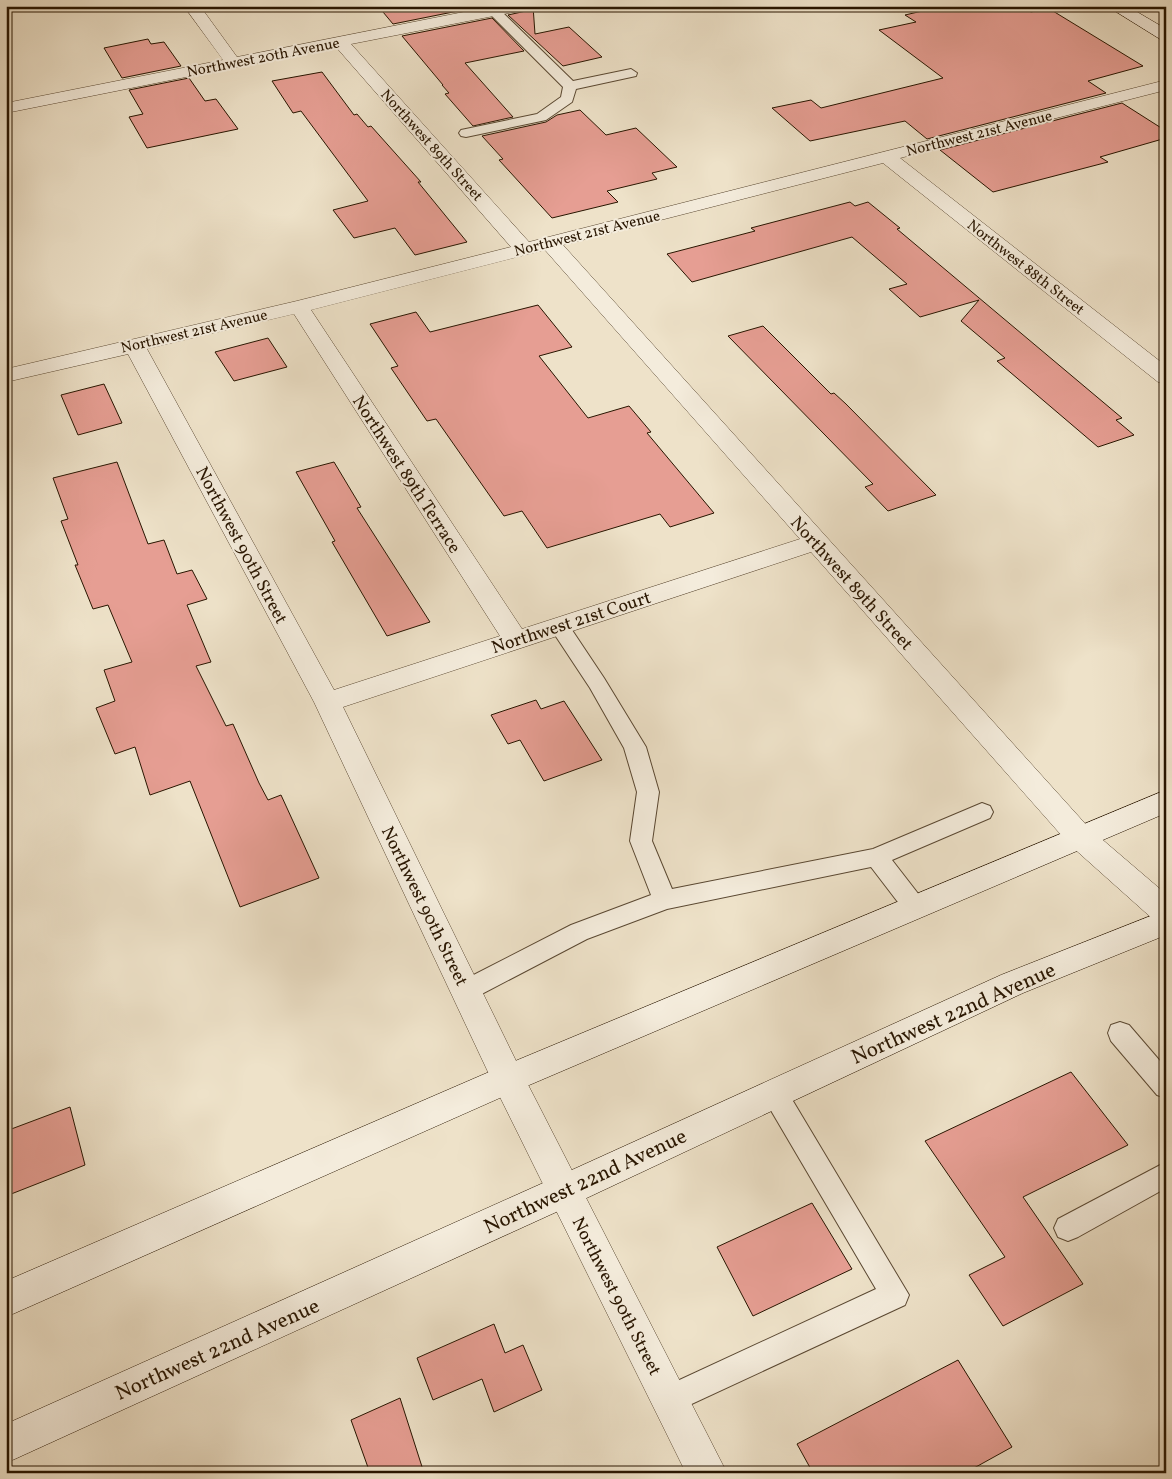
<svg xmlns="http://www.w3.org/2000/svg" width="1172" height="1479" viewBox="0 0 1172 1479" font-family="Vollkorn,serif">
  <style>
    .building { fill: #e69e93; stroke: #281500 }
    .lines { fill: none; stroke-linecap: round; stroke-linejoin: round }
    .lane-casing { stroke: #5a4832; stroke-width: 2 }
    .street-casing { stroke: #5a4832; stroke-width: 1 }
    .secondary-casing { stroke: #281500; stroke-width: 1 }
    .lane { fill: #f4ecdc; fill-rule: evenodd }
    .street { fill: #f4ecdc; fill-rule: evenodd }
    .secondary { fill: #f4ecdc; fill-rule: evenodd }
    .labels { text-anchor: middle; stroke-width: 4; stroke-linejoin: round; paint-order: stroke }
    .far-street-label { font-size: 15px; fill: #281500; stroke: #f4ecdc }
    .street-label { font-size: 18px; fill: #281500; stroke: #f4ecdc }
    .near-street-label { font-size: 21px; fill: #281500; stroke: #f4ecdc }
  </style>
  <rect width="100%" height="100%" fill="#eee2c9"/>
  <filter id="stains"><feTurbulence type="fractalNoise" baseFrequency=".004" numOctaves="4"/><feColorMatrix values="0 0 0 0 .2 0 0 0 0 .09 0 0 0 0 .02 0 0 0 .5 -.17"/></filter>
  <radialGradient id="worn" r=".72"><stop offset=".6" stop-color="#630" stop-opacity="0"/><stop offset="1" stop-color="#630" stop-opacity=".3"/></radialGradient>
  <!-- building -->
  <g class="building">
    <polygon points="378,6 483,6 393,24"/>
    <polygon points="529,6 533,6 535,34 569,27 602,57 563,66 508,15 526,11"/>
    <polygon points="944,6 1022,6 1031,12 1048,8 1143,66 1088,81 1106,93 927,139 905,121 810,141 772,108 811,100 821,108 943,78 879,30 916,22 905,15"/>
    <polygon points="492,18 524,51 465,63 513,117 473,126 445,94 449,93 442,85 443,85 402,36"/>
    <polygon points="148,39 151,44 164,42 181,66 122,78 104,48"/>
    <polygon points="322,72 354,115 357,114 368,127 371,126 421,182 418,182 467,242 415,255 395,228 354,238 333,210 368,201 301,111 293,113 272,81"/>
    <polygon points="189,78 205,101 216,99 238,129 147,148 129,117 143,114 129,90"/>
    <polygon points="1122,103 1166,131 1166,138 1100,157 1108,162 993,192 940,150"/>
    <polygon points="580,110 606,135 636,128 677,167 652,173 657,179 607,191 618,202 552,218 499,160 503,159 482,136 546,122 557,115"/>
    <polygon points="850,202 855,206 868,202 900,228 897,229 1122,418 1116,420 1134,435 1098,447 997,361 1005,358 961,321 979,300 920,317 889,289 907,284 852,237 692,282 667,254 755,231 751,228"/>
    <polygon points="538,305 572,347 539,356 588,418 629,406 651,432 647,433 714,513 670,527 660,514 547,548 522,511 504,516 436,419 427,421 391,368 398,366 370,324 416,312 430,332"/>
    <polygon points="763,326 831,394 834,393 846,404 936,495 888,511 865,487 873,484 728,336"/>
    <polygon points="268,338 287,367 234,381 215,352"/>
    <polygon points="104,384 122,423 78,435 61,395"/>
    <polygon points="117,462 148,544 164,540 177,574 192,570 207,599 187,605 211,662 196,666 226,726 233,724 259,783 268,800 281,795 319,878 240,907 190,781 150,795 135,747 115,754 96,708 115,701 104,670 132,662 108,605 93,609 75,565 78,565 61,521 68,519 53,478"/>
    <polygon points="334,462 361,507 357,508 430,622 387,636 332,542 335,541 296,472"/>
    <polygon points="536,700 541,709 564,701 602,760 544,781 520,740 508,744 491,715"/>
    <polygon points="1071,1072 1128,1145 1023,1197 1083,1284 1003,1326 969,1275 1005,1257 925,1141"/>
    <polygon points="70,1107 85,1165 6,1196 6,1131"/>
    <polygon points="812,1203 852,1269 753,1316 717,1247"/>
    <polygon points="494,1324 505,1353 523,1345 542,1390 494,1412 482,1379 433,1400 417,1358"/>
    <polygon points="958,1360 1012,1447 965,1473 813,1473 797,1444"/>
    <polygon points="400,1398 424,1473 370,1473 351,1420"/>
  </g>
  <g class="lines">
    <!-- lane casing -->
    <g class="lane-casing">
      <g id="lane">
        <polygon points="494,7 498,8 573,81 631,69 637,73 636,76 576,89 572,102 546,120 466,137 461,136 459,133 461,130 537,114 561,97 563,87 490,14 488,11 490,8"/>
        <polygon points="559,619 566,621 604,678 646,747 659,792 652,841 672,889 873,849 982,803 990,806 993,812 990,818 892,860 923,900 927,907 923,914 915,917 907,914 871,867 667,909 587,939 474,998 465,1001 456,998 453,991 456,984 571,925 651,895 630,841 637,792 624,748 590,688 549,626 552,621"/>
        <polygon points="1120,1022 1129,1025 1166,1068 1166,1098 1157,1095 1111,1041 1108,1033 1111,1025"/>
        <polygon points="775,1082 784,1086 909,1295 905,1305 670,1414 660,1409 655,1399 660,1389 876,1289 766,1102 762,1094 766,1086"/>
        <polygon points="1166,1162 1166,1188 1078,1237 1068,1241 1058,1237 1054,1228 1058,1219"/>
      </g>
    </g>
    <!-- street casing -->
    <g class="street-casing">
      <path id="street" d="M 184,6 L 200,6 L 237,57 L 494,6 L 527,6 L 525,9 L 519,11 L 351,44 L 529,242 L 1166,80 L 1166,90 L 900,158 L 1166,366 L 1166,383 L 1158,382 L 883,163 L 563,245 L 1090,829 L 1166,894 L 1166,924 L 1155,921 L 1070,845 L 811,552 L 343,707 L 520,1069 L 727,1473 L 686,1473 L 496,1089 L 314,702 L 128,354 L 6,382 L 6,369 L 297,301 L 511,247 L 336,47 L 6,113 L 6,103 L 223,60 ZM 545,250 L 800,539 L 522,629 L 311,310 ZM 294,314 L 500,636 L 334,690 L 147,349 Z"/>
    </g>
    <!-- secondary casing -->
    <g class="secondary-casing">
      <g id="secondary">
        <polygon points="1107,6 1127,6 1166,29 1166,41 1160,39"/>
        <polygon points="1166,790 1166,813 520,1089 6,1317 6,1281 496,1069"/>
        <polygon points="1166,910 1166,935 1023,993 576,1203 6,1463 6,1424 552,1179 1001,975"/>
      </g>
    </g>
    <!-- lane -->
    <use href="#lane" class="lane"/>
    <!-- street -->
    <use href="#street" class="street"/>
    <!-- secondary -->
    <use href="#secondary" class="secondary"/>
  </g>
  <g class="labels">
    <!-- far-street labels -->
    <g class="far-street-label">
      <text transform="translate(263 57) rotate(-11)" y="5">Northwest 20th Avenue</text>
      <text transform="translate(979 133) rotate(-14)" y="5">Northwest 21st Avenue</text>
      <text transform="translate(432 145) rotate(48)" y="5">Northwest 89th Street</text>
      <text transform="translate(587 233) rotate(-14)" y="5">Northwest 21st Avenue</text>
      <text transform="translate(1026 267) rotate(38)" y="5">Northwest 88th Street</text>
      <text transform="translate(194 331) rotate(-13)" y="5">Northwest 21st Avenue</text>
    </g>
    <!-- street labels -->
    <g class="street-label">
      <text transform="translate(407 474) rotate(57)" y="6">Northwest 89th Terrace</text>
      <text transform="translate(242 545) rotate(62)" y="6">Northwest 90th Street</text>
      <text transform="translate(852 583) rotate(48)" y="6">Northwest 89th Street</text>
      <text transform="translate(571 622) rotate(-18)" y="6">Northwest 21st Court</text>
      <text transform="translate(425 906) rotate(64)" y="6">Northwest 90th Street</text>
      <text transform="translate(617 1296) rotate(63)" y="6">Northwest 90th Street</text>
    </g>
    <!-- near-street labels -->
    <g class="near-street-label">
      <text transform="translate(953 1013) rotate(-24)" y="7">Northwest 22nd Avenue</text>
      <text transform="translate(585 1181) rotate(-25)" y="7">Northwest 22nd Avenue</text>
      <text transform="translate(217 1349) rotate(-24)" y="7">Northwest 22nd Avenue</text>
    </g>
  </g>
  <!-- margin -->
  <rect width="1172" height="1479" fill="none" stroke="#eee2c9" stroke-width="25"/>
  <rect x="8" y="8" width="1157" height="1464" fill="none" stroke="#281500" stroke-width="2.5"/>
  <rect x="12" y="12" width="1147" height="1454" fill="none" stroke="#281500"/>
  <rect width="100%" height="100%" filter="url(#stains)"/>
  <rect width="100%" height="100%" fill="url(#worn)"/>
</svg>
